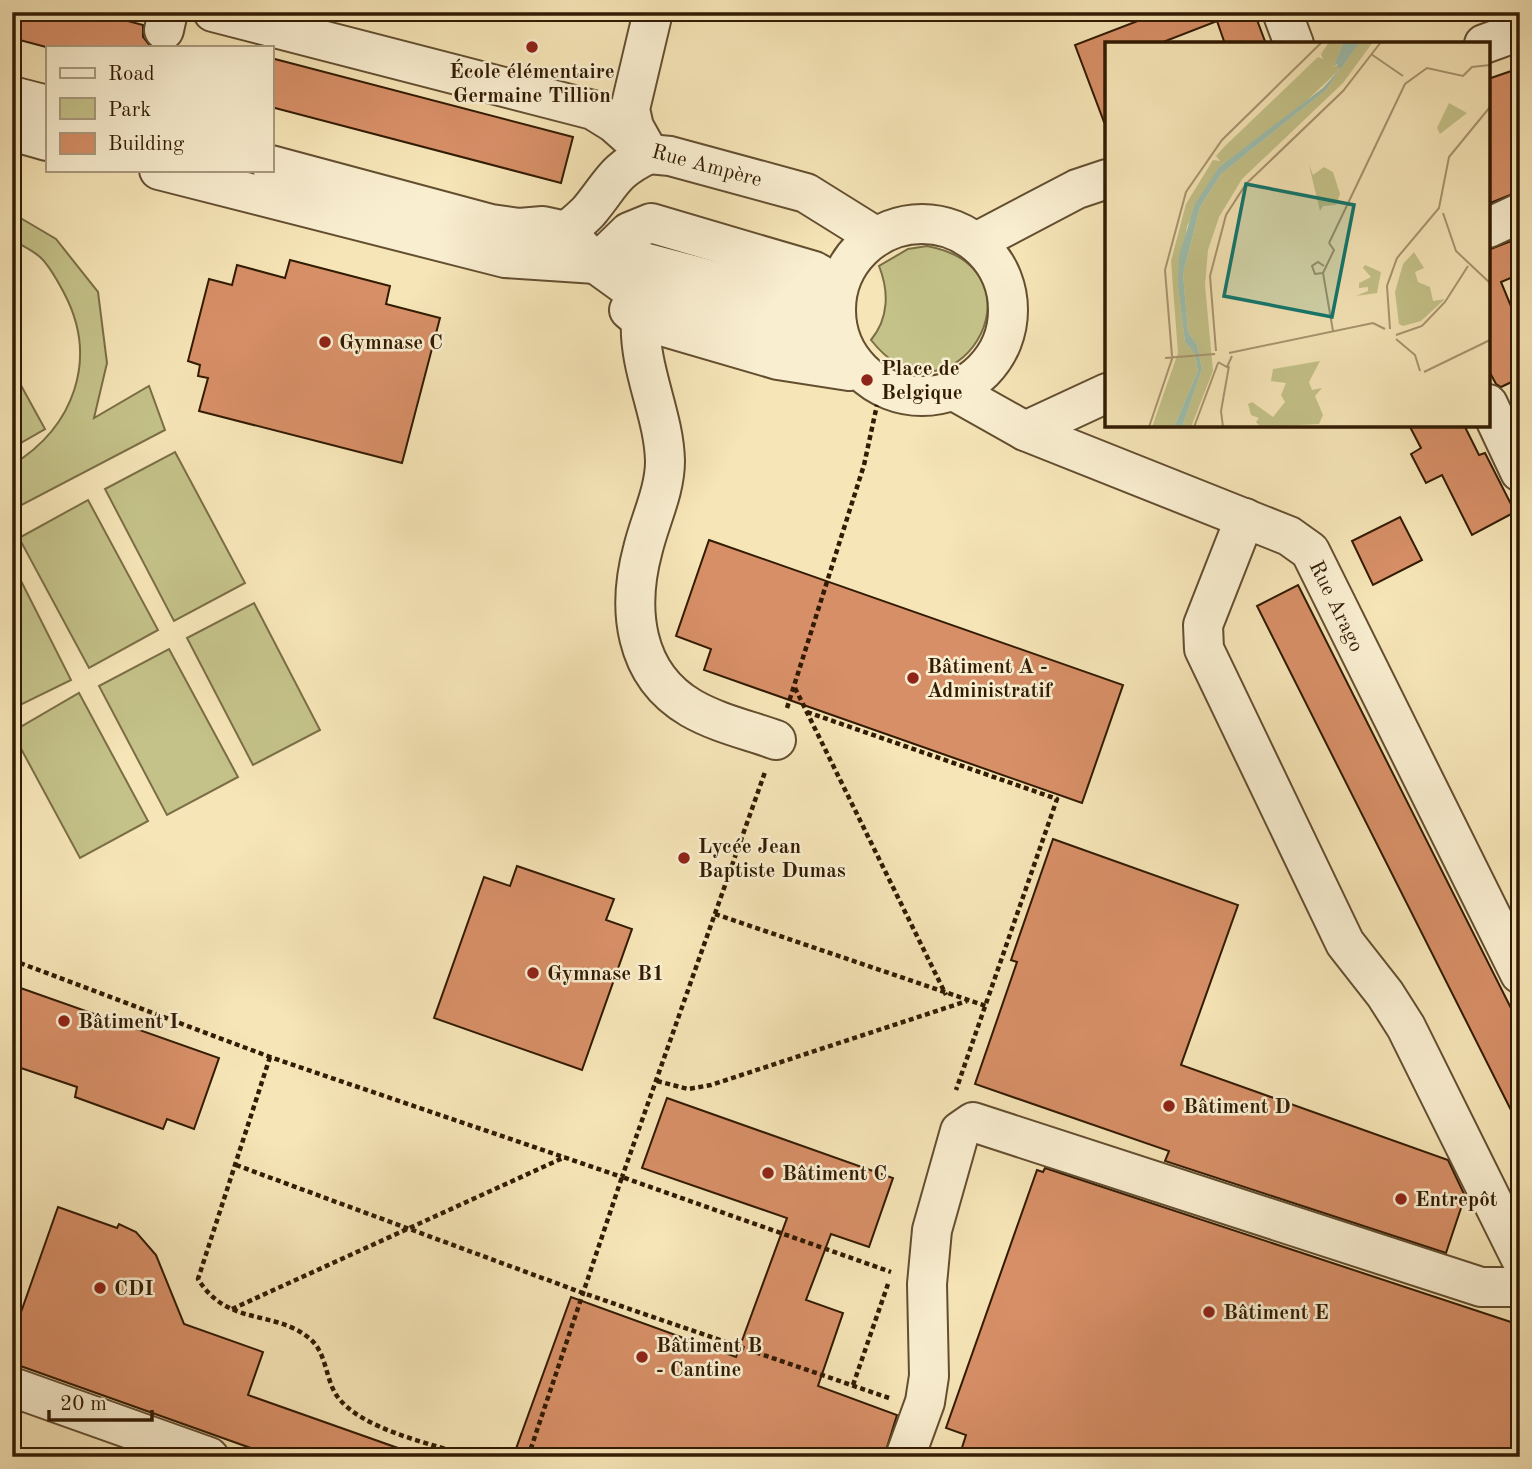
<svg xmlns="http://www.w3.org/2000/svg" width="1532" height="1469" viewBox="0 0 1532 1469" font-family="'Old Standard TT',serif">
  <style>
    .green { fill: #c4c289; stroke: #7b6e46; stroke-width: 2 }
    .building { fill: #d78f67; stroke: #321b03; stroke-width: 2 }
    .lines { fill: none; stroke-linecap: round; stroke-linejoin: round }
    .minor-casing { stroke: #634e30; stroke-width: 42 }
    .path { stroke: #321b03; stroke-width: 4.5; stroke-dasharray: 5 3.5; stroke-linecap: butt }
    .minor { stroke: #f9eed0; stroke-width: 38 }
    .poi-dot { fill: #8f2418; stroke: #f9eed0; stroke-width: 2.5 }
    .labels { text-anchor: middle; stroke-width: 5; stroke-linejoin: round; paint-order: stroke }
    .poi-label { font-size: 21px; font-weight: bold; fill: #321b03; stroke: #f9eed0; text-anchor: start }
    .street-label { font-size: 21px; fill: #321b03; stroke: #f9eed0 }
    .inset-road { fill: none; stroke: #a8946f; stroke-width: 2 }
    .view { fill: #0f766e; fill-opacity: 0.15; stroke: #0f766e; stroke-width: 3.5 }
    .inset-edge { fill: none; stroke: #321b03; stroke-width: 3.5 }
  </style>
  <rect width="100%" height="100%" fill="#f6e5b7"/>
  <filter id="stains"><feTurbulence type="fractalNoise" baseFrequency=".00286" numOctaves="4"/><feColorMatrix values="0 0 0 0 .2 0 0 0 0 .09 0 0 0 0 .02 0 0 0 .5 -.17"/></filter>
  <radialGradient id="worn" r=".72"><stop offset=".6" stop-color="#630" stop-opacity="0"/><stop offset="1" stop-color="#630" stop-opacity=".3"/></radialGradient>
  <!-- green -->
  <g class="green">
    <path d="M 12,213 L 56,239 L 98,292 L 107,363 L 94,418 L 149,386 L 165,430 L 12,510 L 12,465 C 74,427 99,359 64,293 C 58,282 50,266 40,257 C 32,250 21,245 12,240 Z"/>
    <path d="M 927,246 C 1056,271 951,441 871,340 C 889,318 889,291 879,266 L 908,249 Z"/>
    <polygon points="12,369 45,429 12,448"/>
    <polygon points="175,452 245,583 174,621 105,489"/>
    <polygon points="88,500 158,630 89,668 19,538"/>
    <polygon points="12,563 71,680 12,709"/>
    <polygon points="254,603 320,730 253,765 187,638"/>
    <polygon points="169,649 238,777 167,815 99,686"/>
    <polygon points="79,693 148,821 80,858 12,732"/>
  </g>
  <!-- building -->
  <g class="building">
    <polygon points="12,12 94,12 143,25 143,37 151,47 46,47 12,38"/>
    <polygon points="1161,12 1254,12 1266,44 1225,44 1217,21 1158,44 1107,44 1107,121 1104,122 1075,45"/>
    <polygon points="271,58 573,137 561,183 271,107"/>
    <polygon points="1520,68 1520,191 1488,204 1488,79"/>
    <polygon points="1511,241 1520,259 1520,274 1501,282 1520,328 1520,378 1501,387 1496,384 1488,369 1488,250"/>
    <polygon points="290,260 390,286 386,304 440,318 402,463 199,411 208,378 198,376 200,365 188,361 209,279 232,285 237,265 285,278"/>
    <polygon points="1409,425 1464,425 1479,455 1485,453 1515,512 1472,535 1442,475 1426,483 1411,454 1421,448"/>
    <polygon points="1400,517 1422,560 1373,585 1352,541"/>
    <polygon points="709,540 1123,685 1082,803 704,670 711,649 676,636"/>
    <polygon points="1298,585 1520,1026 1520,1128 1257,606"/>
    <polygon points="1053,839 1238,905 1181,1065 1448,1160 1465,1196 1446,1253 1165,1161 1169,1151 975,1084 1017,962 1011,960"/>
    <polygon points="517,866 614,899 606,920 632,929 582,1070 434,1018 484,877 510,886"/>
    <polygon points="12,985 219,1058 194,1129 167,1119 163,1129 75,1097 77,1087 12,1065"/>
    <polygon points="667,1098 893,1178 869,1247 831,1234 806,1300 843,1313 818,1386 897,1415 884,1457 513,1457 571,1297 736,1357 787,1218 642,1168"/>
    <polygon points="1045,1168 1520,1325 1520,1457 959,1457 966,1435 946,1428 1037,1170 1043,1172"/>
    <polygon points="58,1207 117,1228 119,1224 136,1232 156,1255 184,1324 263,1352 248,1395 412,1453 411,1457 276,1457 12,1363 12,1312 20,1315"/>
  </g>
  <g class="lines">
    <!-- minor casing -->
    <g class="minor-casing">
      <g id="minor">
        <polyline points="213,12 593,110 614,123 649,154 670,156 806,193 875,236"/>
        <polyline points="1282,12 1294,44"/>
        <polyline points="164,30 168,12"/>
        <polyline points="1484,44 1520,31"/>
        <polyline points="12,96 47,105"/>
        <polyline points="12,131 47,141"/>
        <polyline points="648,152 634,127 630,109 653,12"/>
        <polyline points="271,165 491,224 519,228 543,226 566,231 596,264 632,290 845,350"/>
        <polyline points="159,170 505,258 596,264 640,261 817,308 837,326"/>
        <circle cx="922" cy="310" r="86"/>
        <polyline points="1488,228 1520,213"/>
        <polyline points="976,242 1077,189 1107,179"/>
        <path d="M 546,247 C 560,236 577,224 589,211 C 613,182 613,171 649,154"/>
        <path d="M 596,264 L 629,232 L 651,223 L 814,271 C 827,277 831,287 835,300"/>
        <polyline points="629,310 641,320 778,360 849,371"/>
        <path d="M 641,320 C 638,368 664,414 665,461 C 665,491 650,520 643,549 C 627,608 633,674 691,708 C 717,723 748,730 776,740"/>
        <polyline points="954,391 1025,431 1289,536 1310,551 1520,974"/>
        <polyline points="1488,404 1520,472"/>
        <polyline points="1025,431 1107,393"/>
        <polyline points="1245,518 1203,625 1204,649 1345,943 1385,994 1406,1027 1520,1257"/>
        <polyline points="12,1387 209,1457"/>
        <polyline points="905,1457 925,1402 929,1376 927,1284 932,1230 960,1131 973,1122 1481,1287 1520,1287"/>
      </g>
    </g>
    <!-- path -->
    <g class="path">
      <polyline points="795,688 946,995"/>
      <polyline points="787,708 864,465 880,391"/>
      <polyline points="807,712 1057,799 956,1090"/>
      <polyline points="715,914 986,1006"/>
      <polyline points="12,960 270,1057 622,1177 765,772"/>
      <path d="M 270,1057 L 198,1279 C 228,1327 273,1309 309,1338 C 327,1352 325,1379 337,1396 C 361,1430 433,1444 473,1457"/>
      <polyline points="657,1081 688,1089 711,1085 967,1001"/>
      <polyline points="236,1165 583,1293 889,1398"/>
      <polyline points="232,1309 565,1157"/>
      <polyline points="853,1385 888,1284"/>
      <polyline points="528,1457 622,1177 891,1272"/>
    </g>
    <!-- minor -->
    <use href="#minor" class="minor"/>
  </g>
  <!-- markers -->
  <g class="poi-dot">
    <circle cx="532" cy="47" r="7"/>
    <circle cx="325" cy="342" r="7"/>
    <circle cx="867" cy="380" r="7"/>
    <circle cx="913" cy="678" r="7"/>
    <circle cx="684" cy="858" r="7"/>
    <circle cx="533" cy="973" r="7"/>
    <circle cx="64" cy="1021" r="7"/>
    <circle cx="1169" cy="1106" r="7"/>
    <circle cx="768" cy="1173" r="7"/>
    <circle cx="1401" cy="1199" r="7"/>
    <circle cx="100" cy="1288" r="7"/>
    <circle cx="1209" cy="1312" r="7"/>
    <circle cx="642" cy="1357" r="7"/>
  </g>
  <g class="labels">
    <!-- poi labels -->
    <g class="poi-label">
      <text x="532" y="78" text-anchor="middle">École élémentaire<tspan x="532" dy="24">Germaine Tillion</tspan></text>
      <text x="339" y="349">Gymnase C</text>
      <text x="881" y="375">Place de<tspan x="881" dy="24">Belgique</tspan></text>
      <text x="927" y="673">Bâtiment A -<tspan x="927" dy="24">Administratif</tspan></text>
      <text x="698" y="853">Lycée Jean<tspan x="698" dy="24">Baptiste Dumas</tspan></text>
      <text x="547" y="980">Gymnase B1</text>
      <text x="78" y="1028">Bâtiment I</text>
      <text x="1183" y="1113">Bâtiment D</text>
      <text x="782" y="1180">Bâtiment C</text>
      <text x="1415" y="1206">Entrepôt</text>
      <text x="114" y="1295">CDI</text>
      <text x="1223" y="1319">Bâtiment E</text>
      <text x="656" y="1352">Bâtiment B<tspan x="656" dy="24">- Cantine</tspan></text>
    </g>
    <!-- street labels -->
    <g class="street-label">
      <text transform="translate(707 165) rotate(15)" y="7">Rue Ampère</text>
      <text transform="translate(1337 606) rotate(64)" y="7">Rue Arago</text>
    </g>
  </g>
  <!-- overview -->
  <g transform="translate(1105 42)">
    <rect width="385" height="385" fill="#f6e5b7"/>
    <path d="M 224,0 L 239,0 L 228,25 L 234,22 L 235,27 L 195,65 L 114,125 L 82,184 L 73,244 L 80,300 L 90,312 L 93,329 L 69,385 L 47,385 L 73,311 L 66,219 L 81,162 L 108,118 L 115,119 L 111,114 L 120,104 L 213,15 L 218,17 L 216,12 ZM 255,0 L 268,0 L 238,41 L 137,137 L 114,175 L 103,208 L 100,243 L 108,329 L 86,385 L 77,385 L 97,327 L 92,302 L 83,290 L 78,232 L 95,165 L 116,132 L 221,48 ZM 344,61 L 362,71 L 335,92 L 332,86 ZM 204,123 L 208,133 L 219,125 L 228,130 L 235,152 L 231,163 L 218,164 L 215,169 ZM 309,210 L 319,226 L 310,230 L 313,240 L 325,245 L 328,259 L 340,257 L 316,279 L 298,284 L 294,282 L 290,250 L 298,222 ZM 260,223 L 276,230 L 272,251 L 251,254 L 263,249 L 263,245 L 254,246 L 254,241 L 266,235 L 258,226 ZM 215,319 L 204,340 L 207,348 L 217,346 L 210,354 L 218,373 L 214,382 L 156,385 L 151,380 L 154,376 L 146,373 L 143,362 L 147,360 L 168,375 L 180,360 L 176,353 L 181,341 L 166,339 L 168,327 Z" fill="#c4c289"/>
    <path d="M 239,0 L 255,0 L 221,48 L 116,132 L 95,165 L 78,232 L 83,290 L 92,302 L 97,327 L 77,385 L 69,385 L 93,329 L 90,312 L 80,300 L 73,244 L 74,214 L 90,162 L 114,125 L 218,46 L 235,27 L 232,22 L 228,25 Z" fill="#9dbfaf"/>
    <path class="inset-road" d="M 266,12 L 298,34M 338,171 L 351,209 L 385,241M 224,201 L 300,42 L 322,26 L 358,34 L 367,25 L 385,23M 224,201 L 229,208 L 218,231 L 228,289M 218,231 L 210,232 L 207,224 L 213,220 L 219,224M 285,287 L 282,244 L 292,216 L 334,166 L 344,115 L 385,65M 291,293 L 317,284 L 340,260 L 363,224M 291,297 L 310,313 L 315,329M 111,309 L 105,234 L 121,173 L 141,142 L 238,49 L 276,0M 124,311 L 268,281 L 280,287M 67,314 L 60,228 L 81,150 L 117,98 L 217,0M 60,316 L 110,312M 113,320 L 122,325 L 127,314M 319,330 L 385,298M 44,385 L 68,314M 89,385 L 113,321M 118,385 L 116,369 L 124,324"/>
    <path class="view" d="M 141,142 L 249,163 L 227,275 L 119,254 Z"/>
    <rect width="385" height="385" class="inset-edge"/>
  </g>
  <!-- margin -->
  <rect width="1532" height="1469" fill="none" stroke="#f6e5b7" stroke-width="42"/>
  <rect x="14" y="14" width="1504" height="1441" fill="none" stroke="#321b03" stroke-width="3.5"/>
  <rect x="21" y="21" width="1490" height="1427" fill="none" stroke="#321b03" stroke-width="2"/>
  <!-- legend -->
  <rect x="46" y="46" width="228" height="126" fill="#f9eed0" stroke="#a99a7e" stroke-width="2"/>
  <rect x="60" y="68" width="35" height="10" fill="#f9eed0" stroke="#a99a7e" stroke-width="2"/>
  <text x="108" y="80" font-size="21" fill="#321b03">Road</text>
  <rect x="60" y="98" width="35" height="21" fill="#c4c289" stroke="#a99a7e" stroke-width="2"/>
  <text x="108" y="116" font-size="21" fill="#321b03">Park</text>
  <rect x="60" y="133" width="35" height="21" fill="#d78f67" stroke="#a99a7e" stroke-width="2"/>
  <text x="108" y="150" font-size="21" fill="#321b03">Building</text>
  <!-- scale -->
  <path d="M49 1410v10h103v-10" fill="none" stroke="#321b03" stroke-width="3.5"/>
  <text x="60" y="1410" font-size="21" fill="#321b03" stroke="#f9eed0" stroke-width="5" paint-order="stroke">20 m</text>
  <rect width="100%" height="100%" filter="url(#stains)"/>
  <rect width="100%" height="100%" fill="url(#worn)"/>
</svg>
